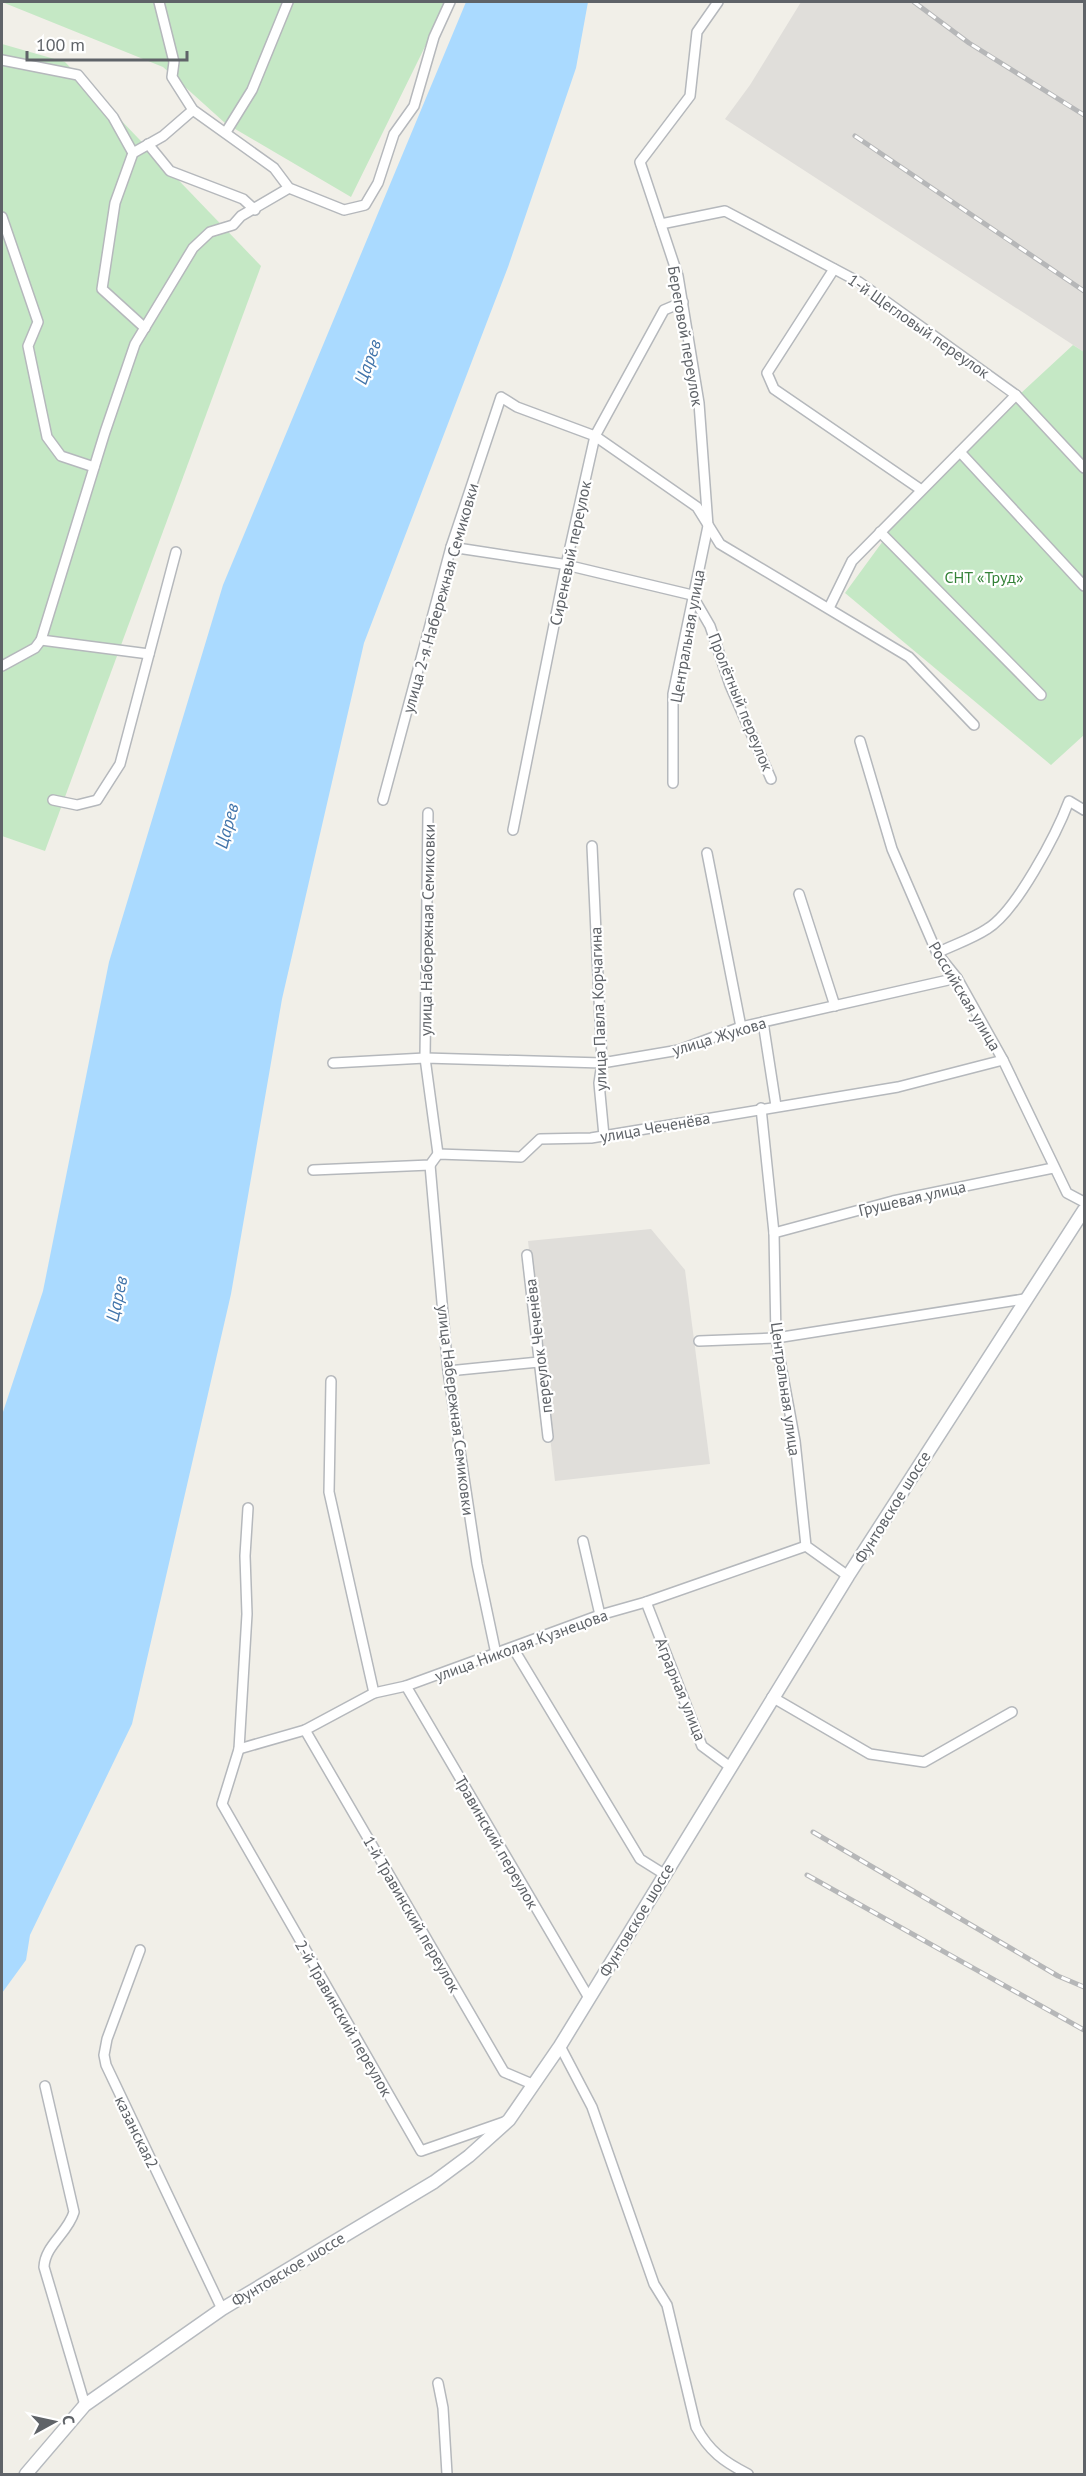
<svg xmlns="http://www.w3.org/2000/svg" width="1086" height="2476" viewBox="0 0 1086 2476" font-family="'PT Sans',sans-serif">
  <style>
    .industrial { fill: #e0deda }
    .green { fill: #c5e8c5 }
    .water { fill: #aadaff }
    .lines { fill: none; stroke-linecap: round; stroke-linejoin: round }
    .street-casing { stroke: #b5b8bc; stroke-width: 12 }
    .secondary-casing { stroke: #b6babf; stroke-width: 15 }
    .street { stroke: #fff; stroke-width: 9 }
    .secondary { stroke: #fff; stroke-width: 12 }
    .rail-casing { stroke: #b6b7b8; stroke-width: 5 }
    .rail { stroke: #fff; stroke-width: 3; stroke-dasharray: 9; stroke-linecap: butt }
    .labels { text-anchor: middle; stroke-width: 4.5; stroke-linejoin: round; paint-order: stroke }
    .street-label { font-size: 16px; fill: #5f6368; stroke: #fff }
    .park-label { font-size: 16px; fill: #348238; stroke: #fff }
    .water-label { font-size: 18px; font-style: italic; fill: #4174aa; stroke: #fff }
  </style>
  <rect width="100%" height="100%" fill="#f1efe8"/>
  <!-- industrial -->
  <g class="industrial">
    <polygon points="801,2 1084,2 1084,352 725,119 750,85"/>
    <polygon points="651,1229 685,1270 710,1464 555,1481 528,1241"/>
  </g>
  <!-- green -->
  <g class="green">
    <polygon points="2,2 447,2 351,197 225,123 163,67"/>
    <polygon points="2,44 65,62 261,266 45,851 2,836"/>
    <polygon points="1073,345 1084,352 1084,735 1051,765 845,593 883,541 885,532 1020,394"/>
  </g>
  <!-- water -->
  <polygon class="water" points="466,2 588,2 576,68 508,267 364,643 282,999 231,1294 132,1724 30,1935 26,1960 2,1993 2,1415 43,1291 109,962 223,585"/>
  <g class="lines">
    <!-- street casing -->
    <g class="street-casing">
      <g id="street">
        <polyline points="159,2 174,62 172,77 193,110 274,168 289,188 344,210 365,205 378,183 394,134 414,106 434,37 450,2"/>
        <polyline points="2,60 78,75 113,117 133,153"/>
        <polyline points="226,132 252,90 288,2"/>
        <polyline points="148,144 170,171 243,199 255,210"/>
        <polyline points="2,217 38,322 28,346 47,437 61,456 94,467"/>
        <polyline points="661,224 725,211 859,282 1016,395 1084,468"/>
        <polyline points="834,269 767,373 774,389 920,489"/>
        <polyline points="145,328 102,289 115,203 133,153 163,136 193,110"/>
        <polyline points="960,452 1084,586"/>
        <polyline points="880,532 1041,695"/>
        <polyline points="451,547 562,564 692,595 710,626 730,685 771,779"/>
        <polyline points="829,608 852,561 1016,395"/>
        <polyline points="41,640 149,654"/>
        <polyline points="2,666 35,648 41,640 105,432 135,344 193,248 210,232 233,225 241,216 289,188"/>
        <polyline points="860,741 892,849 937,953 957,978 1003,1060 1067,1193 1084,1202"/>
        <polyline points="673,783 673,694 708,526 699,403 678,276 640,162 690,96 697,32 718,2"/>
        <polyline points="53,800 77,805 97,800 120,764 176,552"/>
        <polyline points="383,800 451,547 501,397 517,407 595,436 697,507 720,544 909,657 974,725"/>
        <polyline points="428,813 425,1058 438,1154"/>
        <polyline points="513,830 566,565 595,436 664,310 683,302"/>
        <polyline points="592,846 602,1063 599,1083 604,1136"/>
        <polyline points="707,853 741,1027"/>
        <polyline points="799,894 835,1006"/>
        <path d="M 937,953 C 953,945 972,939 987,929 C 1016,912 1057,833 1069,801 L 1084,810"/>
        <polyline points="763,1022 776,1106"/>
        <polyline points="333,1063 425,1058 602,1063 679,1050 741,1027 957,978"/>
        <polyline points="761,1108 774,1233 776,1338 795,1441 806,1546 848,1576"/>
        <polyline points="430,1165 448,1371 477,1564 496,1654"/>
        <polyline points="313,1170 430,1165 438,1154 521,1157 540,1139 591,1138 898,1087 1003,1060"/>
        <polyline points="774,1233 893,1201 1053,1168"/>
        <polyline points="527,1255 548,1437"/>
        <polyline points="699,1341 776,1338 1024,1299"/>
        <polyline points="448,1371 539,1362"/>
        <polyline points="331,1381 329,1492 374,1693"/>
        <polyline points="248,1508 245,1556 247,1614 239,1749 222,1804 421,2151 504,2122"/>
        <polyline points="583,1541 600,1615"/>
        <polyline points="646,1602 702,1746 729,1766"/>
        <polyline points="513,1648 640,1859 664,1874"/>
        <polyline points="406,1686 589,1998"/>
        <polyline points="772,1697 870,1754 924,1762 1012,1712"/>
        <polyline points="305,1730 504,2072 532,2084"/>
        <polyline points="239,1749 305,1730 374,1693 406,1686 600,1615 646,1602 806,1546"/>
        <polyline points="140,1950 107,2039 104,2055 106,2065 222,2309"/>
        <path d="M 560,2046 L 592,2107 L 654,2284 L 667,2305 L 696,2427 C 709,2451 724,2462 748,2474"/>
        <path d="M 45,2086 L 74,2212 C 68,2233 45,2245 44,2267 L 85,2405"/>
        <polyline points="438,2383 443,2408 447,2474"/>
      </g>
    </g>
    <!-- secondary casing -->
    <g class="secondary-casing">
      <polyline id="secondary" points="26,2474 85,2405 222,2309 434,2182 469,2156 509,2120 560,2046 848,1576 1084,1210"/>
    </g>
    <!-- street -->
    <use href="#street" class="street"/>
    <!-- secondary -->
    <use href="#secondary" class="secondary"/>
    <!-- rail casing -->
    <g class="rail-casing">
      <g id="rail">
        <polyline points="914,2 969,43 1084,115"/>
        <polyline points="855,136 1084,291"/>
        <polyline points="813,1832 1058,1976 1084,1987"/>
        <polyline points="807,1875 1084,2030"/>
      </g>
    </g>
    <!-- rail -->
    <use href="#rail" class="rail"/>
  </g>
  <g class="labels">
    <!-- street labels -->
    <g class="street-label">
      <text transform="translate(919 326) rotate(35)" y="6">1-й Щегловый переулок</text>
      <text transform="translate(686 336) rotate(80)" y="6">Береговой переулок</text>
      <text transform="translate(570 553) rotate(-78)" y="6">Сиреневый переулок</text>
      <text transform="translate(440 598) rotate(-74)" y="6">улица 2-я Набережная Семиковки</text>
      <text transform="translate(687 636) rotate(-80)" y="6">Центральная улица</text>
      <text transform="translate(741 702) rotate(68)" y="6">Пролётный переулок</text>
      <text transform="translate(427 930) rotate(-89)" y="6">улица Набережная Семиковки</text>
      <text transform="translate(965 996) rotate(59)" y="6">Российская улица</text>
      <text transform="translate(598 1009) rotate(-92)" y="6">улица Павла Корчагина</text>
      <text transform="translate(719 1036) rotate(-17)" y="6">улица Жукова</text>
      <text transform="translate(655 1127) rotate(-10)" y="6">улица Чеченёва</text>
      <text transform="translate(912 1198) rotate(-13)" y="6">Грушевая улица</text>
      <text transform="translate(538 1346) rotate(-97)" y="6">переулок Чеченёва</text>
      <text transform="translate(786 1389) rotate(82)" y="6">Центральная улица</text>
      <text transform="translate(456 1410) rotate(83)" y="6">улица Набережная Семиковки</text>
      <text transform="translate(892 1507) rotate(-58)" y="6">Фунтовское шоссе</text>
      <text transform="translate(521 1645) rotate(-20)" y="6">улица Николая Кузнецова</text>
      <text transform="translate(681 1689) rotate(68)" y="6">Аграрная улица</text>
      <text transform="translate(497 1842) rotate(60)" y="6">Травинский переулок</text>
      <text transform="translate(412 1914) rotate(60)" y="6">1-й Травинский переулок</text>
      <text transform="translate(636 1920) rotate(-59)" y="6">Фунтовское шоссе</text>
      <text transform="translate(344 2018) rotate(60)" y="6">2-й Травинский переулок</text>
      <text transform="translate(137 2132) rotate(64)" y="6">казанская2</text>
      <text transform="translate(288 2269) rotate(-31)" y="6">Фунтовское шоссе</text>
    </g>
    <!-- park labels -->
    <g class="park-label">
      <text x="984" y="583">СНТ «Труд»</text>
    </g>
    <!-- water labels -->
    <g class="water-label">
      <text transform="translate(368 362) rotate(-70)" y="6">Царев</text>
      <text transform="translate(227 826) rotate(-75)" y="6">Царев</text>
      <text transform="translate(117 1299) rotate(-78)" y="6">Царев</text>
    </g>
  </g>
  <!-- border -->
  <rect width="1086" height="2476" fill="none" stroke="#5f6368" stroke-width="6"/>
  <!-- north arrow -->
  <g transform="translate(54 2422) rotate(82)" stroke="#ffffff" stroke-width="4.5" paint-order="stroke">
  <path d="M0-4.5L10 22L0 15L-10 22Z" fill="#5f6368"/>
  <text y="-9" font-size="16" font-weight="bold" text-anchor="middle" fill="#5f6368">С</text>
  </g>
  <!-- scale -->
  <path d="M27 51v9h160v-9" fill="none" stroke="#5f6368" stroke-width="3"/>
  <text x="36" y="51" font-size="18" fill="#5f6368" stroke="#ffffff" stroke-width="4.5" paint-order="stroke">100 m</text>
</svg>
